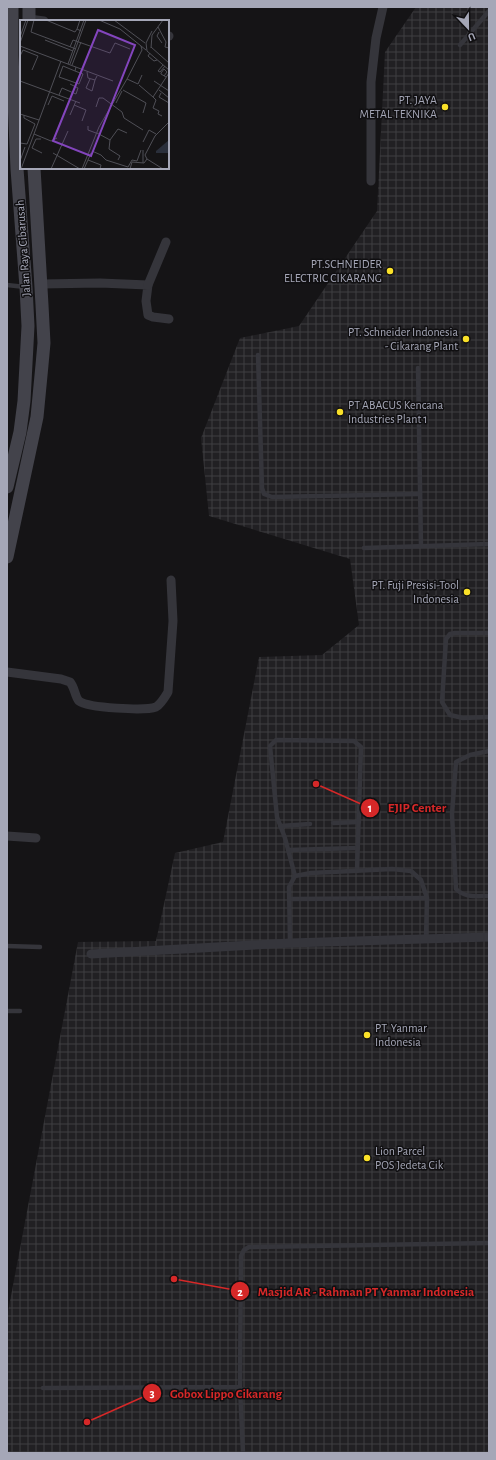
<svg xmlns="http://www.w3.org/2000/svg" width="496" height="1460" viewBox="0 0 496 1460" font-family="'Alegreya Sans',sans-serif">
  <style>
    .industrial { fill: url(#industrial-grid) }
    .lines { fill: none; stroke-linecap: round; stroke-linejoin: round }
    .lane { stroke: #35353b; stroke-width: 4.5 }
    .street { stroke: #35353b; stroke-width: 9 }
    .secondary { stroke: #43434b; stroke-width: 13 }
    .poi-dot { fill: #fae128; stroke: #100f11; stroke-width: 1.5 }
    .labels { text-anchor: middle; stroke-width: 3; stroke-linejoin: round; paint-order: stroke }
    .poi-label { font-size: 12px; fill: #a5a7b7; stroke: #100f11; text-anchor: end }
    .street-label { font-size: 12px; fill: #a5a7b7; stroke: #100f11 }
    .inset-road { fill: none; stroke: #4f4f56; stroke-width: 1 }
    .view { fill: #8345bd; fill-opacity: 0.15; stroke: #8345bd; stroke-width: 2 }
    .inset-edge { fill: none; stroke: #a5a7b7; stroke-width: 2 }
    .leader { fill: none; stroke: #d62828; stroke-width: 1.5 }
    .callout-dot { fill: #d62828; stroke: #100f11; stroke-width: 1.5 }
    .mark-label { font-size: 12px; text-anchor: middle; font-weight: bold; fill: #fff }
    .callout-label { font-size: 13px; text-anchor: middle; font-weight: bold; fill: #d62828; stroke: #100f11; stroke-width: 3; stroke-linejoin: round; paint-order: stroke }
  </style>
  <defs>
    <pattern id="industrial-grid" width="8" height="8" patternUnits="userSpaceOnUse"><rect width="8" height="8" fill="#212023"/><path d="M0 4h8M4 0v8" fill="none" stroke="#3e3e41"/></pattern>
  </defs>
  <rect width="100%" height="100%" fill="#151416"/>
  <!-- industrial -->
  <polygon class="industrial" points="416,7 489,7 489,1453 7,1453 7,1317 78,942 156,941 175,853 223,842 259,657 322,655 359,625 350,559 209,516 201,438 240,338 299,326 377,211 385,52"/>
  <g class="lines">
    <!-- lane -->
    <g class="lane">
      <polyline points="460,45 489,11"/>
      <polyline points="7,285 25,287"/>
      <polyline points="258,355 262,488 264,494 272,497 420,494"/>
      <polyline points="418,368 421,546"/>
      <polyline points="364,548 489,544"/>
      <polyline points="489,633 455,633 450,634 446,639 442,702 450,715 463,718 489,717"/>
      <path d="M 489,751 L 470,755 L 456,762 L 452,814 L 456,889 C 465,898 476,896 489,896"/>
      <polyline points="333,823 359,822"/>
      <polyline points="280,826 310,824"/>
      <polyline points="288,850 358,848"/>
      <polyline points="295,876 285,838 277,817 270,746 276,740 354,741 361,747 357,871"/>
      <polyline points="290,899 427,898"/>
      <polyline points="290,943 289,887 295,876 311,873 392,869 411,871 421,880 427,898 426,938"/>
      <polyline points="7,946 40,947"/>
      <polyline points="7,1011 20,1011"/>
      <polyline points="240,1387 243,1453"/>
      <polyline points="43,1388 240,1387 241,1256 244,1250 249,1247 489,1243"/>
    </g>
    <!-- street -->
    <g class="street">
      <polyline points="29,19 44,21"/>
      <polyline points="168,36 169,36"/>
      <polyline points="371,181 371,82 376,38 383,7"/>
      <polyline points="41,284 100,283 148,285 146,301 148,315 153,317 169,319"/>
      <polyline points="148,285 166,242"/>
      <path d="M 7,672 L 61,679 L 70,682 C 75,688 75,697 79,701 C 88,708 145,711 156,707 C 161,704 165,697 168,692 L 173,621 L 171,580"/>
      <polyline points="7,836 36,838"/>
      <polyline points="91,954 290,943 489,937"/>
    </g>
    <!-- secondary -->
    <g class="secondary">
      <polyline points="29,7 29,21"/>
      <polyline points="7,487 20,432 24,401 28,326 26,287 17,169 12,55 12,7"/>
      <polyline points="7,557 37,417 42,365 44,343 42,305 34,168"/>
    </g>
  </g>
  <!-- markers -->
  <g class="poi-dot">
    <circle cx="445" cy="107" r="4"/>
    <circle cx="390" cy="271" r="4"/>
    <circle cx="466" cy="339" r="4"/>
    <circle cx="340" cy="412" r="4"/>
    <circle cx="467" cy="592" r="4"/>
    <circle cx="367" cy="1035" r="4"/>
    <circle cx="367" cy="1158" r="4"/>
  </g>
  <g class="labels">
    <!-- poi labels -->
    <g class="poi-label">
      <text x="437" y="104">PT. JAYA<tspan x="437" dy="14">METAL TEKNIKA</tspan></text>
      <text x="382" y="268">PT.SCHNEIDER<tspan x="382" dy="14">ELECTRIC CIKARANG</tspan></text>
      <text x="458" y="336">PT. Schneider Indonesia<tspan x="458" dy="14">- Cikarang Plant</tspan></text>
      <text x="348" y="409" text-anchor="start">PT ABACUS Kencana<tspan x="348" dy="14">Industries Plant 1</tspan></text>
      <text x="459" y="589">PT. Fuji Presisi-Tool<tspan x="459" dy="14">Indonesia</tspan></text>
      <text x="375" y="1032" text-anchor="start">PT. Yanmar<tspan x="375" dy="14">Indonesia</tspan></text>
      <text x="375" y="1155" text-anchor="start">Lion Parcel<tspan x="375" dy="14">POS Jedeta Cik</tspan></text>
    </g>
    <!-- street labels -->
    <g class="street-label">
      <text transform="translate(23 248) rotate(-94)" y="4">Jalan Raya Cibarusah</text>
    </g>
  </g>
  <!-- overview -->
  <g transform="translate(20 20)">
    <rect width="149" height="149" fill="#151416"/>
    <path d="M 149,120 L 149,133 L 136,133 L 136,131 Z" fill="#2a2f3b"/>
    <path class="inset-road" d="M 14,0 L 11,12 L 56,29M 26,0 L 55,12 L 57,9M 60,0 L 57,9 L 61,11M 79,0 L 100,9 L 126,30M 94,0 L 125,23M 138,7 L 146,22 L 145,27 L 149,28M 139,12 L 137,16 L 142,23M 0,17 L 6,0M 25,20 L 53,31M 0,23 L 8,0M 126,23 L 127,31 L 149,50M 126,23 L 132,11M 0,26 L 93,61M 50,27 L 53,20 L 90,33 L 95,23 L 110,29M 131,27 L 149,43M 131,28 L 132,15 L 143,0M 130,33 L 128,36 L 134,41 L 137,40M 0,36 L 3,30 L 18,36 L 12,50M 48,44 L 64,0M 50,44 L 66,0M 52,45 L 61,22M 143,45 L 138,51 L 140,52 L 145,46M 55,51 L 63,54 L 59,64 L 39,57 L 43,46 L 55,51 L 56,47M 67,52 L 68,58 L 75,60 L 77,56M 144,56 L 147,52 L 144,49 L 141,53 L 141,54 L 146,57M 70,59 L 66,68 L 72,71 L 75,60M 107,59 L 118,64 L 122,55M 0,61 L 60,83M 134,61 L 149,71M 119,65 L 133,77 L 149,53M 103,70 L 126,83 L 123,93M 139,70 L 149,78M 141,73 L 139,77 L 149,83M 39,75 L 42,68 L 56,74 L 58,68 L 50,64M 133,77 L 136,80 L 133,88 L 139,91 L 138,94 L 142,96M 96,83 L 102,71M 28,85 L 32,76 L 44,81M 54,85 L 66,90 L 62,101M 76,87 L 79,78 L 83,78 L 102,92 L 104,98 L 123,110M 0,94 L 19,100M 50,95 L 56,81M 68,106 L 68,110 L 76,113M 77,113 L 90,120M 14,114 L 31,121 L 37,118M 21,119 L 16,119 L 12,128 L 22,133M 123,122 L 129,110 L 136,114M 0,123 L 7,124 L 15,104 L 4,98 L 4,95M 123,130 L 123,143M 72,131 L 81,135 L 86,140 L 108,147 L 112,140 L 117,141 L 121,130M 33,133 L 60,149M 68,140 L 81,145 L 80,149M 98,140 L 100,136 L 89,129 L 90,120 L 98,109 L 107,113M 0,141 L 5,127M 1,149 L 41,41M 31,149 L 48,111M 62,149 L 79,107 L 107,59 L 122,30 L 121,26M 64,149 L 71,133M 110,149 L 112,142 L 124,143 L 127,139M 143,149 L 127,139 L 125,135 L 135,116 L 149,102"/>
    <path class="view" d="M 78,10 L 115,25 L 71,136 L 33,121 Z"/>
    <rect width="149" height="149" class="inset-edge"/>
  </g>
  <!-- callouts -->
  <path class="leader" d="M316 784L370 808M174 1279L240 1291M87 1422L152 1393"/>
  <g class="callout-dot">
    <circle cx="316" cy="784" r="4"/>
    <circle cx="174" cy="1279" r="4"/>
    <circle cx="87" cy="1422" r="4"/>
    <circle cx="370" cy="808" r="10"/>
    <circle cx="240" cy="1291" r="10"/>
    <circle cx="152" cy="1393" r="10"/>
  </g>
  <g class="mark-label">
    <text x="370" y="812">1</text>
    <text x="240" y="1296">2</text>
    <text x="152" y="1397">3</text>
  </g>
  <g class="callout-label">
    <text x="417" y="812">EJIP Center</text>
    <text x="366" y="1296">Masjid AR - Rahman PT Yanmar Indonesia</text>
    <text x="226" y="1398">Gobox Lippo Cikarang</text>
  </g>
  <!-- border -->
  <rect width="496" height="1460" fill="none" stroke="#a5a7b7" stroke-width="16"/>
  <!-- north arrow -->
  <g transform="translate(468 28) rotate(158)" stroke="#100f11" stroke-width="3" paint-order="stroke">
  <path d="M0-3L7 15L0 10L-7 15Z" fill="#a5a7b7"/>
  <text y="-6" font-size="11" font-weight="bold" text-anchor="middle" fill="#a5a7b7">U</text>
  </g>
</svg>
